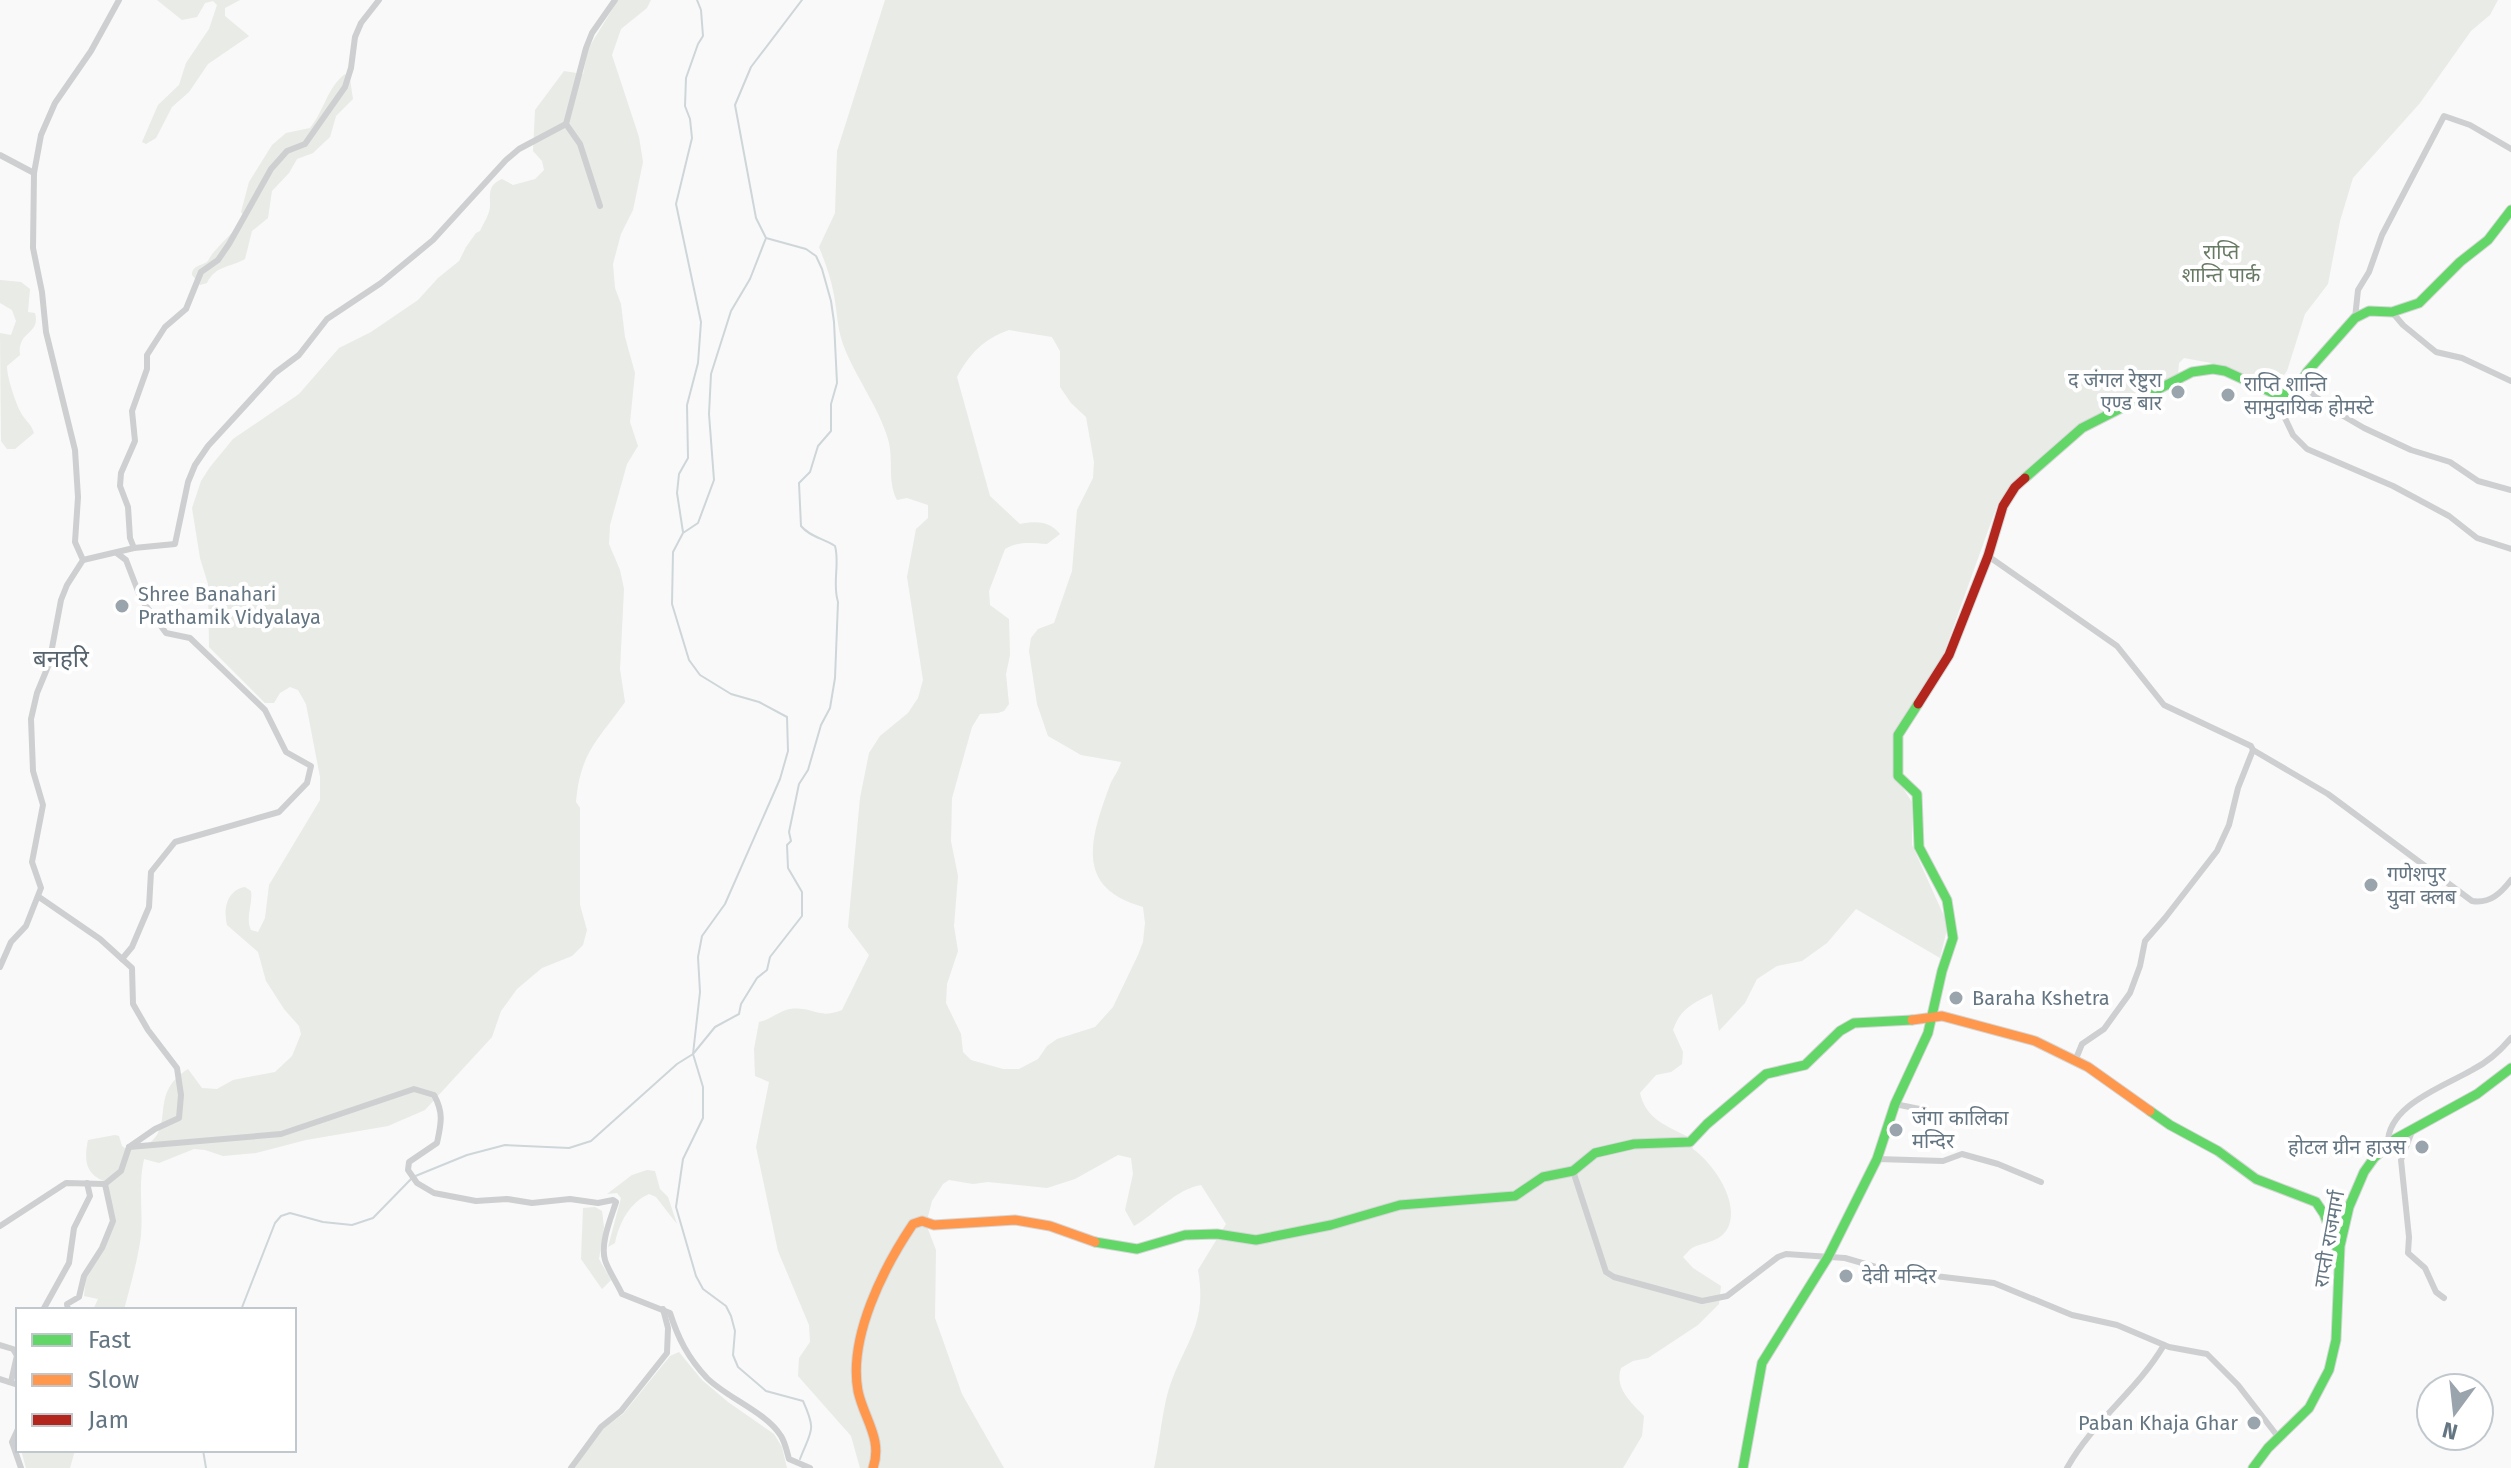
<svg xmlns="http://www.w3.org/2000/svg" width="2511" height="1468" viewBox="0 0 2511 1468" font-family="'Fira Sans','Noto Sans Devanagari',sans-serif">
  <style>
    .green { fill: #e8ebe6; fill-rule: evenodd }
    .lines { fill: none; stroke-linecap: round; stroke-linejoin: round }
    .stream { stroke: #ced6d9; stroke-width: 2 }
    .fast-casing { stroke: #d5d6d7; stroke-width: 11 }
    .slow-casing { stroke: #d5d6d7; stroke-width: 11 }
    .jam-casing { stroke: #d5d6d7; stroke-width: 11 }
    .street { stroke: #cecfd0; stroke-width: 6 }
    .fast { stroke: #63d668; stroke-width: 9 }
    .slow { stroke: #ff974d; stroke-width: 9 }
    .jam { stroke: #b3261e; stroke-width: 9 }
    .poi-dot { fill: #99a4ac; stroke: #fff; stroke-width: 3 }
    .labels { text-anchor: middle; stroke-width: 8; stroke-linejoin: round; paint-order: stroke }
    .park-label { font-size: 20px; fill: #687a64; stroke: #fff }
    .poi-label { font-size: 20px; fill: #657683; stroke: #fff; text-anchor: start }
    .street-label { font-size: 20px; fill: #657683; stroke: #fff }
    .quarter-label { font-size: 24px; fill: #57646e; stroke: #fff }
  </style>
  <rect width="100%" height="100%" fill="#f9f9f9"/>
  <!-- green -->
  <g class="green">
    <polygon points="157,0 240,0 225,8 225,16 249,36 208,64 189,92 172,107 156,138 146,144 142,142 158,105 179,85 186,63 209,29 217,5 213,1 205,3 197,17 182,20"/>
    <path d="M 618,0 L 651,0 L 647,8 L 621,29 L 612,55 L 639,137 L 643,162 L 633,210 L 621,234 L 613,264 L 615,288 L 621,304 L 625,337 L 635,373 L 630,422 L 638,446 L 627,464 L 610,525 L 609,544 L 620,570 L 624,589 L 620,669 L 625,702 C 598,740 580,753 576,802 L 580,808 L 580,905 L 587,930 L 583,945 L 572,956 L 542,968 L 517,989 L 501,1011 L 492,1037 L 425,1110 L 388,1126 L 306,1140 L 256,1153 L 223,1156 L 205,1150 L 194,1149 L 159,1163 L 144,1159 C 138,1185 143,1209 141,1235 C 138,1260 130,1286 124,1310 L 93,1310 L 98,1299 L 84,1296 L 86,1277 L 114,1221 L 104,1181 C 85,1174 84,1159 88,1140 L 115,1135 L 119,1136 L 122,1146 L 128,1150 C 136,1147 146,1146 152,1141 C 173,1121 150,1093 188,1069 L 202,1088 L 217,1089 L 233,1080 L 275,1072 L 292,1056 L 301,1034 L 299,1026 L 284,1009 L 266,981 L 258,952 L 227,925 C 223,909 227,890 245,887 L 251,891 C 253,905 245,917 251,930 L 258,932 L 265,918 L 269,885 L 320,800 L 320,777 L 306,704 L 298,690 L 290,687 L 280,693 L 274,703 L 265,703 L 209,647 L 208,584 L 200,558 L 192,508 L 201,481 L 210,467 L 233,439 L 299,394 L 339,348 L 371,332 L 418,300 L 438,278 L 459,261 L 466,247 L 476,233 L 480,231 C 483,224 490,214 490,206 C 490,193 488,185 502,179 L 513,185 L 535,179 L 544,170 L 542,161 L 533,151 L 535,110 L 564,71 L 583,74 L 588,49 Z"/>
    <path d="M 885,0 L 2498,0 L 2490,15 L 2471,31 L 2420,103 L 2353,178 L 2340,221 L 2328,284 L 2305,314 L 2287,371 L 2277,384 L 2211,363 L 2184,358 L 2179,363 L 2178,374 C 2116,411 2041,442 1998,503 L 1941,661 L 1896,736 L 1893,754 L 1893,773 L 1912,802 L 1912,845 L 1948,925 L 1940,958 L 1856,909 L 1827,943 L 1802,961 L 1777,966 L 1757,979 L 1745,1003 L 1719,1031 L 1712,994 C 1693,1003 1680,1009 1673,1030 L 1683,1052 L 1682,1064 L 1671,1072 L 1656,1075 L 1640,1093 C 1646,1120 1668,1126 1690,1138 L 1693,1149 C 1713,1163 1743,1205 1726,1231 C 1717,1243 1703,1242 1692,1248 C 1689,1250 1686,1254 1683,1257 L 1693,1268 L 1721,1286 L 1719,1304 L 1698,1325 L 1648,1358 L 1633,1361 L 1621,1368 C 1614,1388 1631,1402 1644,1416 L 1642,1436 L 1623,1468 L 1154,1468 C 1159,1446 1161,1422 1166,1400 C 1178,1348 1209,1331 1198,1270 L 1226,1224 L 1201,1185 C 1176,1189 1157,1213 1134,1226 L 1125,1210 L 1133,1174 L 1131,1158 L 1118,1155 L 1075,1179 L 1047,1188 L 988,1182 L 973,1184 L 949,1180 L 943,1184 L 932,1201 L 926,1224 L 936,1250 L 935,1318 L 962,1394 L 1004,1468 L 860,1468 L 851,1436 L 798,1376 L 799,1358 L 810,1342 L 809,1325 L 778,1251 L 756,1147 L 769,1082 L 755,1076 L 754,1049 L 759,1022 C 770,1020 779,1011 790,1009 C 813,1006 818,1020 842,1010 L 869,955 L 848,927 L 860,798 L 869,753 L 880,736 L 908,713 L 918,698 L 923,680 L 907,577 L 916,529 L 928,518 L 928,505 L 907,498 L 897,500 C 887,481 894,460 888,439 C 878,405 855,377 843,344 C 837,327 837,311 834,295 C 831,278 825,262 819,247 L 835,213 L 837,151 ZM 1009,330 L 1052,337 L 1060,351 L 1060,387 L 1071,403 L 1086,417 L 1094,462 L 1093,478 L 1077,510 L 1072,571 L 1054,623 L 1038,629 L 1031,638 L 1029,651 L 1037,704 L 1048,736 L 1081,755 L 1121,762 C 1119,771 1113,777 1110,785 C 1090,839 1074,888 1143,907 L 1145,923 L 1143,942 L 1138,955 L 1113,1007 L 1095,1027 L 1057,1039 L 1047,1046 L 1038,1059 L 1019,1069 L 1003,1069 L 971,1060 L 963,1052 L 961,1034 L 946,1003 L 947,984 L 958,951 L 954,926 L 958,876 L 951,841 L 952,798 L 972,727 L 980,714 L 998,713 L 1004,711 L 1009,704 L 1006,674 L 1010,655 L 1009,619 L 990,605 L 989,591 L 1005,549 C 1019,541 1031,543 1047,544 L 1060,534 C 1049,521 1036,521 1020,524 L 990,496 L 957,377 C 970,353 984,339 1009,330 Z"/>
    <path d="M 345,74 L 350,79 L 353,99 L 336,116 L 330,137 L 313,153 L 297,159 L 289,173 L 272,191 L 268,218 L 252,231 L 245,259 C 229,268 216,265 207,283 L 200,285 L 192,275 C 192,265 202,266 208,261 C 212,251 237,229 246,218 L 241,212 L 249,182 L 272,145 L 286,133 L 310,128 C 323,113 328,86 345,74 Z"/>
    <path d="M 0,280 L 21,282 L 30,289 L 28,312 L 35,313 C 41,335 17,330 20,355 L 7,366 C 7,377 15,401 20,411 C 24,420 31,423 34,433 L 15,449 L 7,449 L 1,441 L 0,333 L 11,335 L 16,321 L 12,310 L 0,303 Z"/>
    <path d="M 647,1170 L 655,1171 L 660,1189 L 668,1197 L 677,1224 L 656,1197 L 649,1194 C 630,1202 619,1223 615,1243 L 608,1247 L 621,1198 L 617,1193 L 607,1194 L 632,1175 Z"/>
    <polygon points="595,1207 602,1211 604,1227 599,1259 611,1280 602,1289 581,1259 583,1208"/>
    <polygon points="679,1352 702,1380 728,1402 774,1434 782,1447 787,1468 575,1468 602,1429 623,1414 670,1356"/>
    <polygon points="21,1450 75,1450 70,1468 26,1468"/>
  </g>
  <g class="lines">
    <!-- stream -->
    <g class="stream">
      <path d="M 766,238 L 806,249 L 816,256 L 822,269 L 831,301 L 834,322 L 837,383 L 831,404 L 831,431 L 818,446 L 810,472 L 799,483 L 801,526 C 810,537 823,538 835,546 C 840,564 832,583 838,602 L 835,678 L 830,708 L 821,725 L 808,770 L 799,784 L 789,832 L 791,841 L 787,845 L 788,868 L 802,892 L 802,916 L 770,957 L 767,970 L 757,978 L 741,1004 L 739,1014 L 715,1027 L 693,1054 L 703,1087 L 703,1118 L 683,1159 L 676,1207 L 696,1276 L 703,1289 L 726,1306 L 731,1316 L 735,1331 L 733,1355 L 738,1367 L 766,1391 L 803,1401 C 817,1432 811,1430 800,1459"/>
      <polyline points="683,532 677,493 679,474 688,458 687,405 698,363 701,322 676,204 692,138 690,119 685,106 686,78 698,44 703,36 701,10 697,0"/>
      <polyline points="241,1310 275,1223 281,1216 290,1213 323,1222 352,1225 373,1218 413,1177 467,1155 505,1145 569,1148 591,1141 677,1064 693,1054 700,992 698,957 702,936 725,904 780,779 788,751 787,717 759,702 731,694 700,675 689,660 672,604 673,552 683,533 698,523 714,480 709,414 711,374 731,311 750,279 766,238 756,218 735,105 751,67 802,0"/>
      <polyline points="203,1450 206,1468"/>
    </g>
    <!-- fast casing -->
    <g class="fast-casing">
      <g id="fast">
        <polyline points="2025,478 2082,428 2192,372 2213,369 2225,371 2273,393 2289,394 2296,391 2307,372 2355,318 2369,311 2392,312 2419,303 2460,262 2488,240 2511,210"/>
        <polyline points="2150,1111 2170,1125 2218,1151 2256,1179 2316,1202 2324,1214 2339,1254"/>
        <polyline points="1095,1242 1137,1249 1185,1235 1217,1234 1256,1240 1331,1225 1400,1205 1515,1196 1543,1177 1573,1171 1595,1153 1634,1144 1690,1142 1707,1124 1766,1074 1805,1065 1840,1031 1854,1023 1912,1020"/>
        <polyline points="1743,1468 1762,1363 1828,1257 1877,1159 1895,1104 1928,1033 1942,971 1953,938 1947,900 1919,847 1917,794 1898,776 1898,735 1918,704"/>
        <polyline points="2253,1468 2268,1448 2309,1408 2329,1370 2336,1340 2340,1246 2349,1207 2364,1172 2374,1158 2395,1139 2477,1094 2511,1068"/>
      </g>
    </g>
    <!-- slow casing -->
    <g class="slow-casing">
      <g id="slow">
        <polyline points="1912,1020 1942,1016 2035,1041 2088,1067 2150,1111"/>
        <path d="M 873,1468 C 883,1439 864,1419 858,1391 C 848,1337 884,1267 913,1224 L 922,1221 L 934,1225 L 1015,1220 L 1050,1226 L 1095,1242"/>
      </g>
    </g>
    <!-- jam casing -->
    <g class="jam-casing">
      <polyline id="jam" points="1918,704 1949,655 1988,556 2003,506 2015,487 2025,478"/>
    </g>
    <!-- street -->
    <g class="street">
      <polyline points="0,155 34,173"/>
      <polyline points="600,206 580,144 566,124 586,48 592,33 615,0"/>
      <polyline points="2392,312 2403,325 2436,352 2462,358 2511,381"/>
      <polyline points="2355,318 2358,290 2369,272 2382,235 2444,116 2470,125 2511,149"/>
      <polyline points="2302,384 2328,407 2364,428 2411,450 2450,462 2478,481 2511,490"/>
      <polyline points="2273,393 2293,435 2307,449 2393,486 2449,516 2477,538 2511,549"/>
      <polyline points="134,548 130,538 128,507 120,486 121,473 135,441 132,411 147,369 147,355 165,327 186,309 201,272 218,260 229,244 271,169 287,151 305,144 345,87 351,68 355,37 361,23 379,0"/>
      <polyline points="118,554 126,560 141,599 166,633 190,638 265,710 286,752 311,766 307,783 279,812 175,842 151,872 149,907 132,947 122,959"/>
      <polyline points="1988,556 2117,646 2164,705 2251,746 2253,750 2238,788 2229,825 2217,851 2165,918 2145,941 2140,966 2130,993 2104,1029 2082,1044 2075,1061"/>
      <polyline points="83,560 134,548 175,544 188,482 195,465 208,446 275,373 299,355 327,319 381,283 433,240 506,160 519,149 566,124"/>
      <path d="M 2253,750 L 2328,794 L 2472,901 C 2490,904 2501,893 2511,880"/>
      <polyline points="39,897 100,939 132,968 133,1004 148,1030 177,1068 181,1095 179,1118 155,1129 129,1147 121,1171 105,1184 113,1221 102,1248 84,1276 79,1297 67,1304 68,1310"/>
      <polyline points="0,967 11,942 26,926 41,888 32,862 43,805 33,771 31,719 37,693 49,664 61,600 67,585 83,560 75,542 78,497 75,450 46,332 42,292 33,248 34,173 41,135 55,103 91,51 119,0"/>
      <polyline points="1895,1104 1983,1122"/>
      <polyline points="2413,1129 2401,1160 2409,1237 2408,1253 2425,1268 2436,1292 2444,1298"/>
      <path d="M 2388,1146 C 2385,1106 2443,1087 2472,1070 C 2486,1063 2501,1050 2511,1038"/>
      <path d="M 129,1147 L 281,1134 L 414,1089 L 434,1095 C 444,1113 441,1124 437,1143 L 409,1162 L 408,1170 L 417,1183 L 434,1193 L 476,1201 L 507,1199 L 532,1203 L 570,1199 L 598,1203 L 613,1200 L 616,1202 C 611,1218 600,1243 605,1260 C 608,1270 617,1283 622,1294 L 670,1313 C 678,1338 688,1358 707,1378 C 727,1398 766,1412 781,1436 C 785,1442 787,1452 789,1459 L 810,1468"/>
      <polyline points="1877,1159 1943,1161 1962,1154 1998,1164 2041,1182"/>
      <polyline points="1573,1171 1606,1272 1614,1277 1702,1301 1727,1296 1778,1257 1786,1254 1845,1258 1907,1276 1935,1276 1994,1283 2072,1315 2117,1325 2169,1347 2207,1354 2238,1385 2279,1438"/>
      <polyline points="0,1226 66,1183 105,1184"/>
      <polyline points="43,1310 69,1263 74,1228 90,1196 87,1183"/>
      <polyline points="0,1345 13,1349 16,1354"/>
      <polyline points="0,1379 18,1385"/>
      <polyline points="11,1382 18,1351"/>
      <polyline points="18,1429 12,1442 21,1468"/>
      <polyline points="571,1468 601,1427 621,1411 667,1353 668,1328 663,1309"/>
      <path d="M 2067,1468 C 2093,1421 2137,1391 2164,1345"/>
    </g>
    <!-- fast -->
    <use href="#fast" class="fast"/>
    <!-- slow -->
    <use href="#slow" class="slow"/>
    <!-- jam -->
    <use href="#jam" class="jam"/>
  </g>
  <!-- markers -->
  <g class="poi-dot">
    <circle cx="2178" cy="392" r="8"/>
    <circle cx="2228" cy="395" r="8"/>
    <circle cx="122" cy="606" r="8"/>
    <circle cx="2371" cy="885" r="8"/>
    <circle cx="1956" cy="998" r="8"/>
    <circle cx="1896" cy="1130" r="8"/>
    <circle cx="2422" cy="1147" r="8"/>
    <circle cx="1846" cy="1276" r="8"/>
    <circle cx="2254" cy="1423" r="8"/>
  </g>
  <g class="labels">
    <!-- park labels -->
    <g class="park-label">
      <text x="2221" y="259">राप्ति<tspan x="2221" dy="23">शान्ति पार्क</tspan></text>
    </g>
    <!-- poi labels -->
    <g class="poi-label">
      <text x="2162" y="387" text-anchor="end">द जंगल रेष्टुरा<tspan x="2162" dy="23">एण्ड बार</tspan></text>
      <text x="2244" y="391">राप्ति शान्ति<tspan x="2244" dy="23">सामुदायिक होमस्टे</tspan></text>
      <text x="138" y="601">Shree Banahari<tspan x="138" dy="23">Prathamik Vidyalaya</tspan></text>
      <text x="2387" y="881">गणेशपुर<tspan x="2387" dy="23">युवा क्लब</tspan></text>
      <text x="1972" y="1005">Baraha Kshetra</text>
      <text x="1912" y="1125">जंगा कालिका<tspan x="1912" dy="23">मन्दिर</tspan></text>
      <text x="2406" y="1154" text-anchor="end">होटल ग्रीन हाउस</text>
      <text x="1862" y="1283">देवी मन्दिर</text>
      <text x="2238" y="1430" text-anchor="end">Paban Khaja Ghar</text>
    </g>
    <!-- street labels -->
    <g class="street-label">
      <text transform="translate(2329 1239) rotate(-80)" y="7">राप्ती राजमार्ग</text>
    </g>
    <!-- quarter labels -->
    <g class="quarter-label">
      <text x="61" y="667">बनहरि</text>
    </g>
  </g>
  <!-- legend -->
  <rect x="16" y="1308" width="280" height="144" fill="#ffffff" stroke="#c1c8cd" stroke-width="2"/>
  <rect x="32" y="1334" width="40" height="12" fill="#63d668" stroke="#c1c8cd" stroke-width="2"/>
  <text x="88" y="1348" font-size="24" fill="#657683">Fast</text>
  <rect x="32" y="1374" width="40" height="12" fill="#ff974d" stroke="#c1c8cd" stroke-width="2"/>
  <text x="88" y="1388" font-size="24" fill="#657683">Slow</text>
  <rect x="32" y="1414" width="40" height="12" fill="#b3261e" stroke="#c1c8cd" stroke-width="2"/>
  <text x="88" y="1428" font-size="24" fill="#657683">Jam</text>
  <!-- north arrow -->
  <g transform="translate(2455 1412) rotate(195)"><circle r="38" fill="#ffffff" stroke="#c1c8cd" stroke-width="2"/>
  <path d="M0-6L14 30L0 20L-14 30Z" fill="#99a4ac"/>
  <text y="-12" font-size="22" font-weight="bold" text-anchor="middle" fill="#657683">N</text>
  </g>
</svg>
